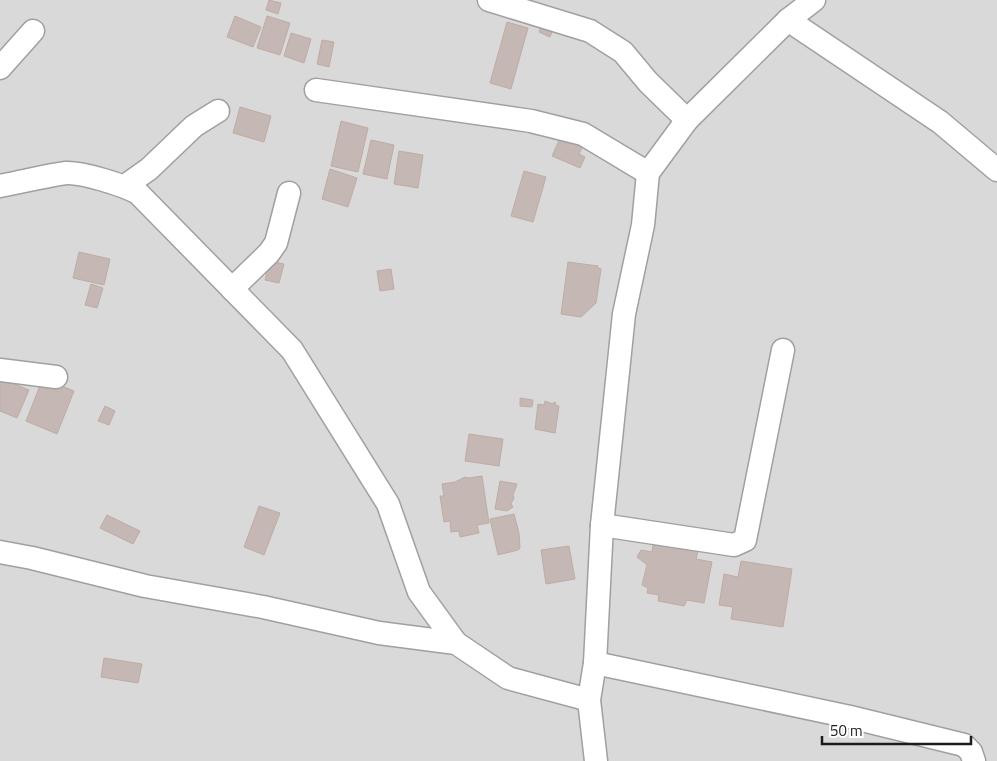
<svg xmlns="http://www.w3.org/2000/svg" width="997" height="761" viewBox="0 0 997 761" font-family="'Titillium Web',sans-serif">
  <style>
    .residential { fill: #dad9d9 }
    .building { fill: #c5b8b4; stroke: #bfaba3 }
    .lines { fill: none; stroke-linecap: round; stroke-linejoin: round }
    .street-casing { stroke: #a0a0a0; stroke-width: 25 }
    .street { stroke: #fff; stroke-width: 22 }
  </style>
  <rect width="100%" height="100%" fill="#eee7e1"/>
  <!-- residential -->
  <rect class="residential" x="0" y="0" width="997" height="761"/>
  <!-- building -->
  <g class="building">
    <polygon points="269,0 281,3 278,14 266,10"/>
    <polygon points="235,16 261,27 253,47 227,37"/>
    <polygon points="267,16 290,23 280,55 257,48"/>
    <polygon points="544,18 555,23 550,37 539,32"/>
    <polygon points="507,22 528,28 511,89 490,83"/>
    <polygon points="291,33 311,39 304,63 284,56"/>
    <polygon points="322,40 334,42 329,67 317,64"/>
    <polygon points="240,107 271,116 264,142 233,133"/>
    <polygon points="341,121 368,128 358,172 331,166"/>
    <polygon points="562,134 584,144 579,154 585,157 580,168 552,156"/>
    <polygon points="371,140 394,145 387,179 363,174"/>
    <polygon points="399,151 423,155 418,188 394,184"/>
    <polygon points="330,169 357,178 348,207 322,199"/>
    <polygon points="524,171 546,177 533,222 511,216"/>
    <polygon points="79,252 110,259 104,285 73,278"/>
    <polygon points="270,261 284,264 279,283 265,280"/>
    <polygon points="568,262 598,266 598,268 601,269 596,303 581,317 561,314"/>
    <polygon points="391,269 394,289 380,291 377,271"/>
    <polygon points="91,284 103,288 97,308 85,305"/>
    <polygon points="0,378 29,390 17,418 0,411"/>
    <polygon points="43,378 74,391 57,434 26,421"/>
    <polygon points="520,398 533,400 532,407 520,406"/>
    <polygon points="545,401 553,404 554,402 556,403 555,405 559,406 555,433 535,429 538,404 544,405"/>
    <polygon points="105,406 115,411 109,425 98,421"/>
    <polygon points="469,434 503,439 499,466 465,461"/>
    <polygon points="482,476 489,523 477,525 479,533 460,537 459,531 451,532 450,521 444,522 440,496 444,496 442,484 455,482 465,477 469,478"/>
    <polygon points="500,481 517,484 513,495 514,498 511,504 513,507 507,511 495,509"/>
    <polygon points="259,506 280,513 264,555 244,547"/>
    <polygon points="514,514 519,533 520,548 518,550 498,555 490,519"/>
    <polygon points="107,515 140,531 133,544 100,528"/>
    <polygon points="654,539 699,547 696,559 712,562 704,603 687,600 684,606 658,601 659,595 647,593 648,588 642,585 647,565 637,557 641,550 652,552"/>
    <polygon points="569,546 575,579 546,584 541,550"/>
    <polygon points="741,561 792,569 783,627 731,619 733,607 719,605 724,574 738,577"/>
    <polygon points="104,658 142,664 138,683 101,677"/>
  </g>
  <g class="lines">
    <!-- street casing -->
    <g class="street-casing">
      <g id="street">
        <polyline points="489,0 590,31 623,52 648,82 687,120"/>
        <polyline points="788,20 940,122 997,170"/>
        <polyline points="0,68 33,31"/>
        <polyline points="316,90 531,121 583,134 648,173"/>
        <path d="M 0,186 C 22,182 44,176 66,173 C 82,172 123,185 138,193 L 292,350 L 388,504 L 419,592 L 456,643"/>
        <polyline points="125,186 149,169 194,126 218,111"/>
        <polyline points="232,289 269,253 276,243 289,193"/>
        <polyline points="0,370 56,377"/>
        <polyline points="602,525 734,545 745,540 783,350"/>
        <polyline points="0,552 32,558 145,586 263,607 379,633 456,643 508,678 589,700"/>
        <polyline points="595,663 850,717 964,745 971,752 974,761"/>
        <polyline points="596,761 589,700 595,663 602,525 624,314 643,225 648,173 687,120 788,20 814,0"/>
      </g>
    </g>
    <!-- street -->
    <use href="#street" class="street"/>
  </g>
  <!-- scale -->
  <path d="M822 736v8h149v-8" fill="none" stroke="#1c1c1c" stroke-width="2.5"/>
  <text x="830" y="736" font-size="15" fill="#1c1c1c" stroke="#ffffff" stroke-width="4" paint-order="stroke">50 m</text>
</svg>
